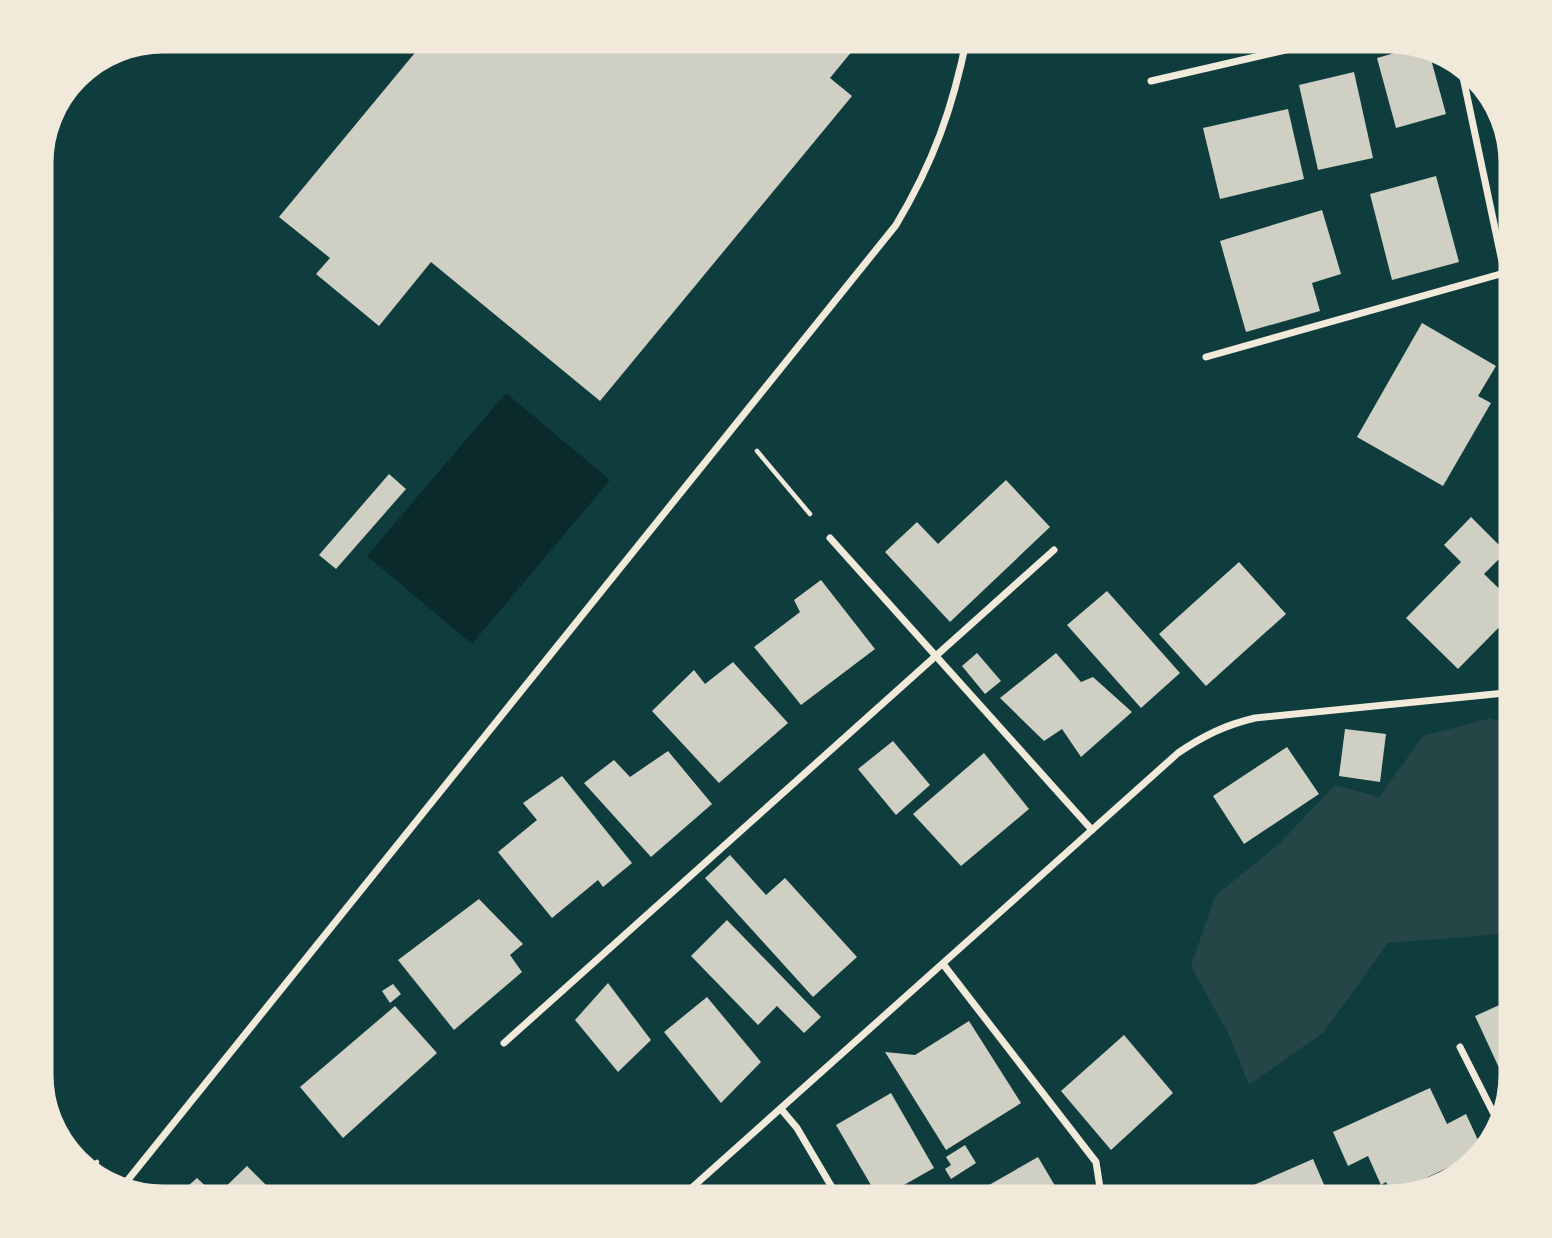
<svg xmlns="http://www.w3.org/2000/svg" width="1552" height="1238" viewBox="0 0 1552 1238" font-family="Quicksand,sans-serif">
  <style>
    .green { fill: #244646 }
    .water { fill: #0a2a2b }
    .building { fill: #cfcfc3 }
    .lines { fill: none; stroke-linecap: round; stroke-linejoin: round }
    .path { stroke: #f1e9da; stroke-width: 4.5 }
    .minor { stroke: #f1e9da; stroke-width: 7 }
    .rim { fill: none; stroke: #f1e9da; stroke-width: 9 }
  </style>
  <rect width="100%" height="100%" fill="#0f3d3e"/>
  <!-- green -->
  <polygon class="green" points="1491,718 1515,729 1515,933 1388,943 1324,1032 1249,1085 1230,1037 1191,966 1215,896 1278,845 1335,785 1379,797 1423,736"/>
  <!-- water -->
  <polygon class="water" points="506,393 610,480 472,644 367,556"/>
  <!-- building -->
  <g class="building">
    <polygon points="428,37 859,37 862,39 830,78 852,96 600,401 431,262 379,326 316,274 330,258 279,217"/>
    <polygon points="1147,37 1181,37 1158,52"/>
    <polygon points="1416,47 1429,52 1446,114 1396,128 1377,58"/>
    <polygon points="1354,72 1373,158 1318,170 1299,85"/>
    <polygon points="1288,109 1304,179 1220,199 1203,128"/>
    <polygon points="1436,176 1459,262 1392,280 1370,194"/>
    <polygon points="1322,210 1341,274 1312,283 1320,311 1246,332 1220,241"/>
    <polygon points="1422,323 1496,366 1478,396 1491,403 1443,486 1357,437"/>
    <polygon points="389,474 406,489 336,569 319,555"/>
    <polygon points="1006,480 1050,527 950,622 885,552 917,522 938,544"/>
    <polygon points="1471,517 1506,552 1484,574 1515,604 1515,611 1458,669 1406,618 1461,562 1444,545"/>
    <polygon points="1239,562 1286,614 1206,686 1159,634"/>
    <polygon points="821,580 875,649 801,705 754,647 800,612 794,600"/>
    <polygon points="1107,591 1180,673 1141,708 1067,625"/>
    <polygon points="977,653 1001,681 985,694 962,666"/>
    <polygon points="1056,653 1081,682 1093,677 1132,712 1081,757 1062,729 1044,741 1000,698"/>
    <polygon points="733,662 788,723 719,783 652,711 694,670 705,684"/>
    <polygon points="1345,729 1386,734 1380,782 1339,776"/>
    <polygon points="893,741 930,785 896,815 858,769"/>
    <polygon points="1287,747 1319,794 1244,844 1213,796"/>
    <polygon points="668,751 712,804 651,857 584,783 614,760 630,777"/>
    <polygon points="984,753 1029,809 961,866 913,814"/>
    <polygon points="562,776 632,863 603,887 598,880 552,918 498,852 537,820 523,803"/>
    <polygon points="730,855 766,895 785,878 857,957 813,997 705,878"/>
    <polygon points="479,899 523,944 510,955 522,972 454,1030 398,960"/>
    <polygon points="727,920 821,1017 804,1033 777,1006 758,1025 691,956"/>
    <polygon points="608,983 651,1040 618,1072 575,1020"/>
    <polygon points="393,984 401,994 390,1003 382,991"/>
    <polygon points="707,997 761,1062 721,1103 664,1032"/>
    <polygon points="1515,998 1515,1065 1501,1072 1475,1016"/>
    <polygon points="395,1006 437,1053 343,1138 300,1087"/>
    <polygon points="969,1021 1021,1103 946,1150 885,1052 915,1055"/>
    <polygon points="1124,1035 1173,1093 1111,1150 1061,1091"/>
    <polygon points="1430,1088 1447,1124 1466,1114 1483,1151 1392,1194 1386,1182 1381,1185 1368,1156 1348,1166 1333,1132"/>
    <polygon points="891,1093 934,1168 879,1199 836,1125"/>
    <polygon points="965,1145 976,1163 951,1179 945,1169 951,1165 946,1157"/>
    <polygon points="1038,1157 1064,1201 971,1201 968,1197"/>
    <polygon points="1313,1159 1331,1201 1244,1201 1240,1191"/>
    <polygon points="247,1166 282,1201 171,1201 197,1178 216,1196"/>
    <polygon points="809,1193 814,1201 794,1201"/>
  </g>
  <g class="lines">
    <!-- path -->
    <g class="path">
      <polyline points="757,451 810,514"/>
      <polyline points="85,1172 97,1162"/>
    </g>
    <!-- minor -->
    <g class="minor">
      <polyline points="1460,63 1515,323"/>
      <polyline points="1151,81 1342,37"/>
      <polyline points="1206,357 1504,273"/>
      <polyline points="830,538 1092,830"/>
      <polyline points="943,964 1096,1162 1102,1201"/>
      <polyline points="504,1043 1054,550"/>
      <polyline points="1460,1047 1498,1122"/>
      <polyline points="781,1109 797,1128 840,1201"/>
      <path d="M 123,1186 L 896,225 C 933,163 953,108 967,37"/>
      <path d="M 677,1201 L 1178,753 C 1203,736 1225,725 1255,718 L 1515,692"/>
    </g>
  </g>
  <!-- crop -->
  <path d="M0 0H1552V1238H0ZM163 49H1389A114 114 0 0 1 1503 163V1075A114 114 0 0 1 1389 1189H163A114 114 0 0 1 49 1075V163A114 114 0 0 1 163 49Z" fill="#f1e9da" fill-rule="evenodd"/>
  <path class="rim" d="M163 49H1389A114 114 0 0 1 1503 163V1075A114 114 0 0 1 1389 1189H163A114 114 0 0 1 49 1075V163A114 114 0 0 1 163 49Z"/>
</svg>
